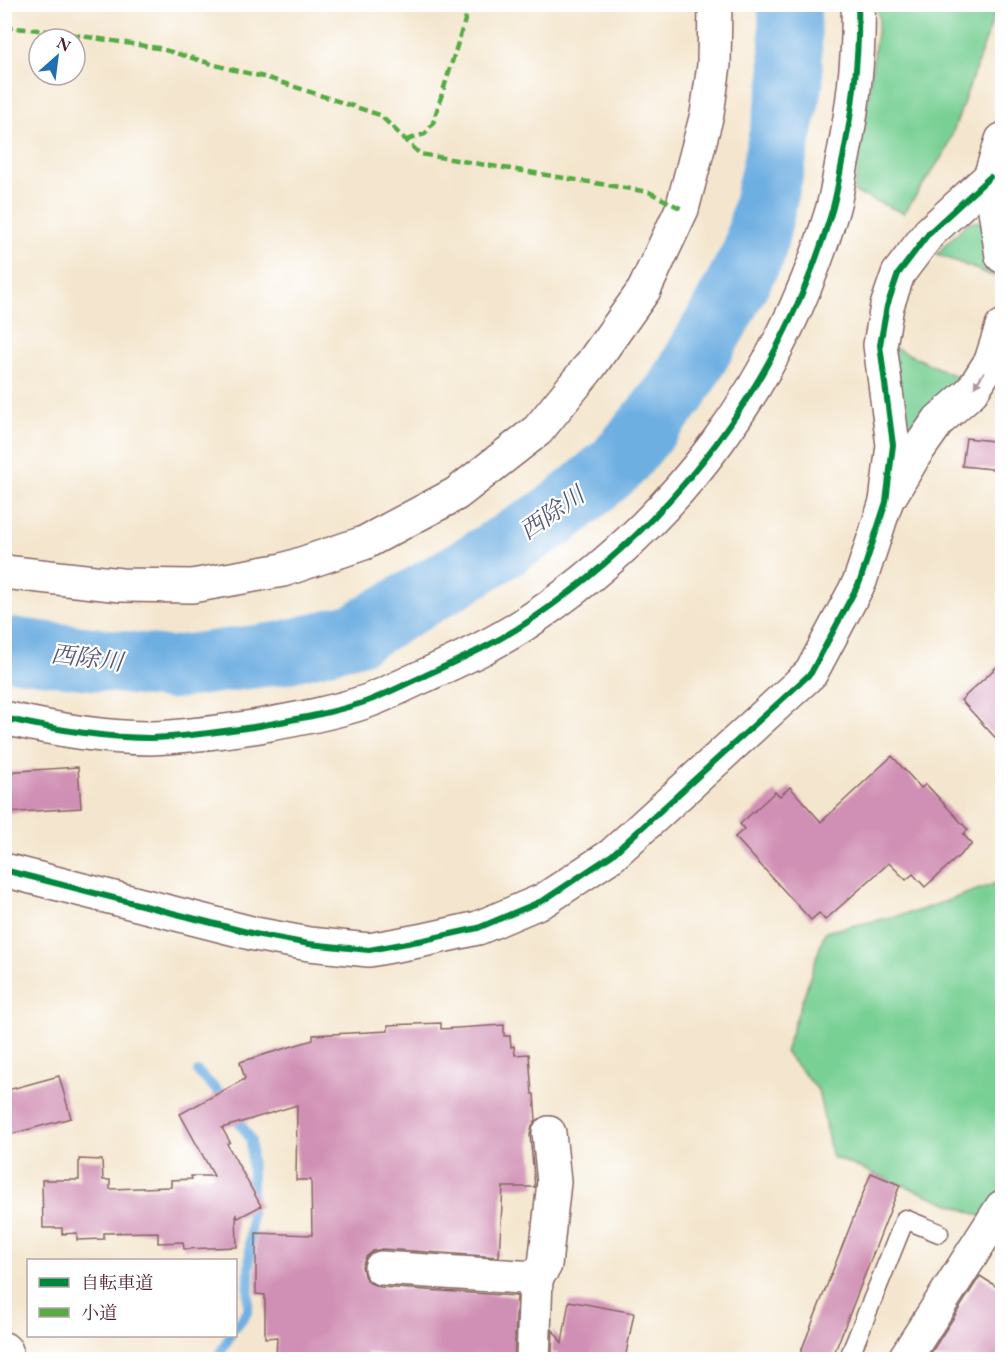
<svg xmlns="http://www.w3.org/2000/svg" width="1007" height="1364" viewBox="0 0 1007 1364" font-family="'EB Garamond','Noto Serif JP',serif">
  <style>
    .green { fill: #79d095; stroke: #627860; stroke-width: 1.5 }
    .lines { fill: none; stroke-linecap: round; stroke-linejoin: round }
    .stream { stroke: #6eafe2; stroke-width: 10 }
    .river { stroke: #6eafe2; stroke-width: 63 }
    .building { fill: #d08fb4 }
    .service-casing { stroke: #866564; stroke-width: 21 }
    .minor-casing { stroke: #866564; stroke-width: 36 }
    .tertiary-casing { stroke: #866564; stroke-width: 36 }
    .service { stroke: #fff; stroke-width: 18 }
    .minor { stroke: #fff; stroke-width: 33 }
    .tertiary { stroke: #fff; stroke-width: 33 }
    .quiet { stroke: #57aa44; stroke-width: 4.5; stroke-dasharray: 9 4.5; stroke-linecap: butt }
    .cycleway-casing { stroke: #fff; stroke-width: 10 }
    .cycleway { stroke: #00873e; stroke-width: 6 }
    .oneway { fill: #ae9aa0 }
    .labels { text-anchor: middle; stroke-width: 4.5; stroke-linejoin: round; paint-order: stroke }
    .water-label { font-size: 24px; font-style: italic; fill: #585974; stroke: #fff }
  </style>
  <rect width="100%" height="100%" fill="#fff"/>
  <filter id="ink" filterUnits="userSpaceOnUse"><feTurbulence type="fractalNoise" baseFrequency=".0167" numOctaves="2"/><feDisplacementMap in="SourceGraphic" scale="12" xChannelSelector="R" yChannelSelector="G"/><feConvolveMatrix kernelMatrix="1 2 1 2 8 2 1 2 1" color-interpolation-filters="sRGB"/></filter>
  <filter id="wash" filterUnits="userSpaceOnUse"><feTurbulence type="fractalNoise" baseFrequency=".008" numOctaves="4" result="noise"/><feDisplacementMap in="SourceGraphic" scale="24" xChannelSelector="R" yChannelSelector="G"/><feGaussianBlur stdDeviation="1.35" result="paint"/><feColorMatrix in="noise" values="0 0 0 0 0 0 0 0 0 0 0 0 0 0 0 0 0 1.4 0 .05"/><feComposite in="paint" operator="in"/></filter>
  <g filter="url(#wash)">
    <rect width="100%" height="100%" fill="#f4e6ce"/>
    <!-- green -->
    <g class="green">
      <polygon points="877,5 998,5 947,149 904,213 854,192 879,19"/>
      <polygon points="968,222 980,222 988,230 993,276 937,254"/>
      <polygon points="893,347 966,381 922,427 907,425 901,416"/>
      <polygon points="1002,881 1002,1192 988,1219 832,1157 818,1090 785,1052 825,932 918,911"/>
    </g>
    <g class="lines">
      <!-- stream -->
      <g class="stream">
        <polyline points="198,1072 222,1095 251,1140 252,1179 248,1311 236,1327"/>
        <polyline points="216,1360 230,1336"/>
      </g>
      <!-- river -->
      <polyline class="river" points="4,648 170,668 282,653 357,634 463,572 556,515 617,464 677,391 719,318 754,252 792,83 789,4"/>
    </g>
    <g id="blocks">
      <!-- building -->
      <g class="building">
        <polygon points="966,438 1002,442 1002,470 962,466"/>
        <polygon points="1002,662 1002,745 961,700"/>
        <polygon points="892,756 921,788 926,784 968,830 963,834 972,844 925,887 913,874 906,880 889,863 825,920 819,913 811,920 735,837 744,829 740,824 775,792 780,796 790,787 821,822"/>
        <polygon points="78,767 81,808 4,813 4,772"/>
        <polygon points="441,1023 441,1029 504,1025 504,1036 510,1036 511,1047 514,1046 515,1055 529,1054 532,1094 534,1094 536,1120 532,1126 530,1135 535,1187 503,1187 499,1257 382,1249 373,1251 366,1257 362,1266 364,1276 370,1283 380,1287 517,1296 514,1359 420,1359 367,1353 367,1359 276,1359 277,1337 265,1338 265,1295 256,1294 256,1233 312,1235 311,1180 296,1180 297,1105 222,1128 230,1142 227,1144 261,1206 238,1218 236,1214 237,1247 184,1249 183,1242 158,1243 158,1232 104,1233 104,1239 77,1240 77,1233 62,1234 62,1228 43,1228 42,1180 79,1180 79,1159 102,1160 103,1180 110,1180 110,1189 171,1187 171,1180 192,1179 191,1176 214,1176 180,1114 245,1079 240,1062 313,1040 313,1035 388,1031 388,1025"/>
        <polygon points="59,1076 71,1118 4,1136 4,1091"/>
        <polygon points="871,1173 900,1185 832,1359 798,1359"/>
        <polygon points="980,1276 1002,1290 1002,1359 927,1359"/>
        <polygon points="569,1301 634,1313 625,1359 589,1359 552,1353 553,1330 562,1343"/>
      </g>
    </g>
  </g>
  <g filter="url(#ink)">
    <use href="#blocks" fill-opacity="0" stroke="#866564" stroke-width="1.5"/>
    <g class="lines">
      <!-- service casing -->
      <g class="service-casing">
        <polyline id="service" points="848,1360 905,1219 939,1233"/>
      </g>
      <!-- minor casing -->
      <g class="minor-casing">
        <g id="minor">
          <polyline points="990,177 1002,256"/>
          <polyline points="892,493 915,454 939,420 972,391 991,361 1002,327"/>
          <polyline points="886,502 893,445 880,345 887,306 898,274 929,233 990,177"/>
          <polyline points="4,572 121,585 192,586 283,570 364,543 456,494 538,430 590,366 644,290 682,209 707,114 714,65 715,4"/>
          <path d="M 4,718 C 52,729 102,738 151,738 C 184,737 219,732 253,727 C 291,720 329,714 365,702 C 385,695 405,684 424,676 C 461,659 499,642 532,619 C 677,521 780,382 831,214 C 837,196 839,176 843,158 C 853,107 860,56 858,4"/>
          <polyline points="381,1268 536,1278"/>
          <polyline points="533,1360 536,1278 545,1265 554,1182 549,1133"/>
          <polyline points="904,1360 1002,1207"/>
        </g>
      </g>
      <!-- tertiary casing -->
      <g class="tertiary-casing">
        <g id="tertiary">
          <polyline points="990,177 1002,140"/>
          <polyline points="4,870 255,934 309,944 369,950 424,940 478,928 544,900 612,855 811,673 860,581 886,502"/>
          <polyline points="4,1349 6,1351"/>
        </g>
      </g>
      <!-- service -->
      <use href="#service" class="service"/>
      <!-- minor -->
      <use href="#minor" class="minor"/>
      <!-- tertiary -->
      <use href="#tertiary" class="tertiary"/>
      <!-- quiet -->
      <g class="quiet">
        <polyline points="4,27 50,31 158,48 226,68 268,78 380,115 420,154 649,192 682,209"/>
        <polyline points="407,140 425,134 433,123 470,4"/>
      </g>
      <!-- cycleway casing -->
      <g class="cycleway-casing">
        <g id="cycleway">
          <path d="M 4,718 C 52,729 102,738 151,738 C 184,737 219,732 253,727 C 291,720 329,714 365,702 C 385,695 405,684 424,676 C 461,659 499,642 532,619 C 677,521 780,382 831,214 C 837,196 839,176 843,158 C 853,107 860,56 858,4"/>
          <polyline points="4,870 255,934 309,944 369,950 424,940 478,928 544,900 612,855 811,673 860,581 886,502 893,445 880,345 887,306 898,274 929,233 990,177"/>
        </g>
      </g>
      <!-- cycleway -->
      <use href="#cycleway" class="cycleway"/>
    </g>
    <!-- one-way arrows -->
    <defs><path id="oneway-solid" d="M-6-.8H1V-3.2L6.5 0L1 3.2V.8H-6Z" transform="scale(1.5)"/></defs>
    <use class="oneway" href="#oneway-solid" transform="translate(979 380) rotate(123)"/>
  </g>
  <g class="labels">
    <!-- water labels -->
    <g class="water-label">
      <text transform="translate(552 513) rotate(-35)" y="8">西除川</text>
      <text transform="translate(87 658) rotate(7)" y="8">西除川</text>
    </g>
  </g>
  <!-- margin -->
  <rect width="1007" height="1364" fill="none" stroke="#fff" stroke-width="24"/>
  <!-- legend -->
  <rect x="27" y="1259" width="210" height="78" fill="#ffffff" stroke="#b7a5aa" stroke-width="1.5"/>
  <rect x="39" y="1278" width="30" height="9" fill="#00873e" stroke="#b7a5aa" stroke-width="1.5"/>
  <text x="81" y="1289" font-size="18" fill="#4a1f2b">自転車道</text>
  <rect x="39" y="1308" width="30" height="9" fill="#57aa44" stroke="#b7a5aa" stroke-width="1.5"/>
  <text x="81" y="1319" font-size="18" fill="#4a1f2b">小道</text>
  <!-- north arrow -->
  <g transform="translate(57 57) rotate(28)"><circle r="28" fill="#ffffff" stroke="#b7a5aa" stroke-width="1.5"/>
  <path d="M0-4.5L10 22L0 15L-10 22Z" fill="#1f6fb2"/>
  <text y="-9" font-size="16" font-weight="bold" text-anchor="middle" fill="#4a1f2b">N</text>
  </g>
</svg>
